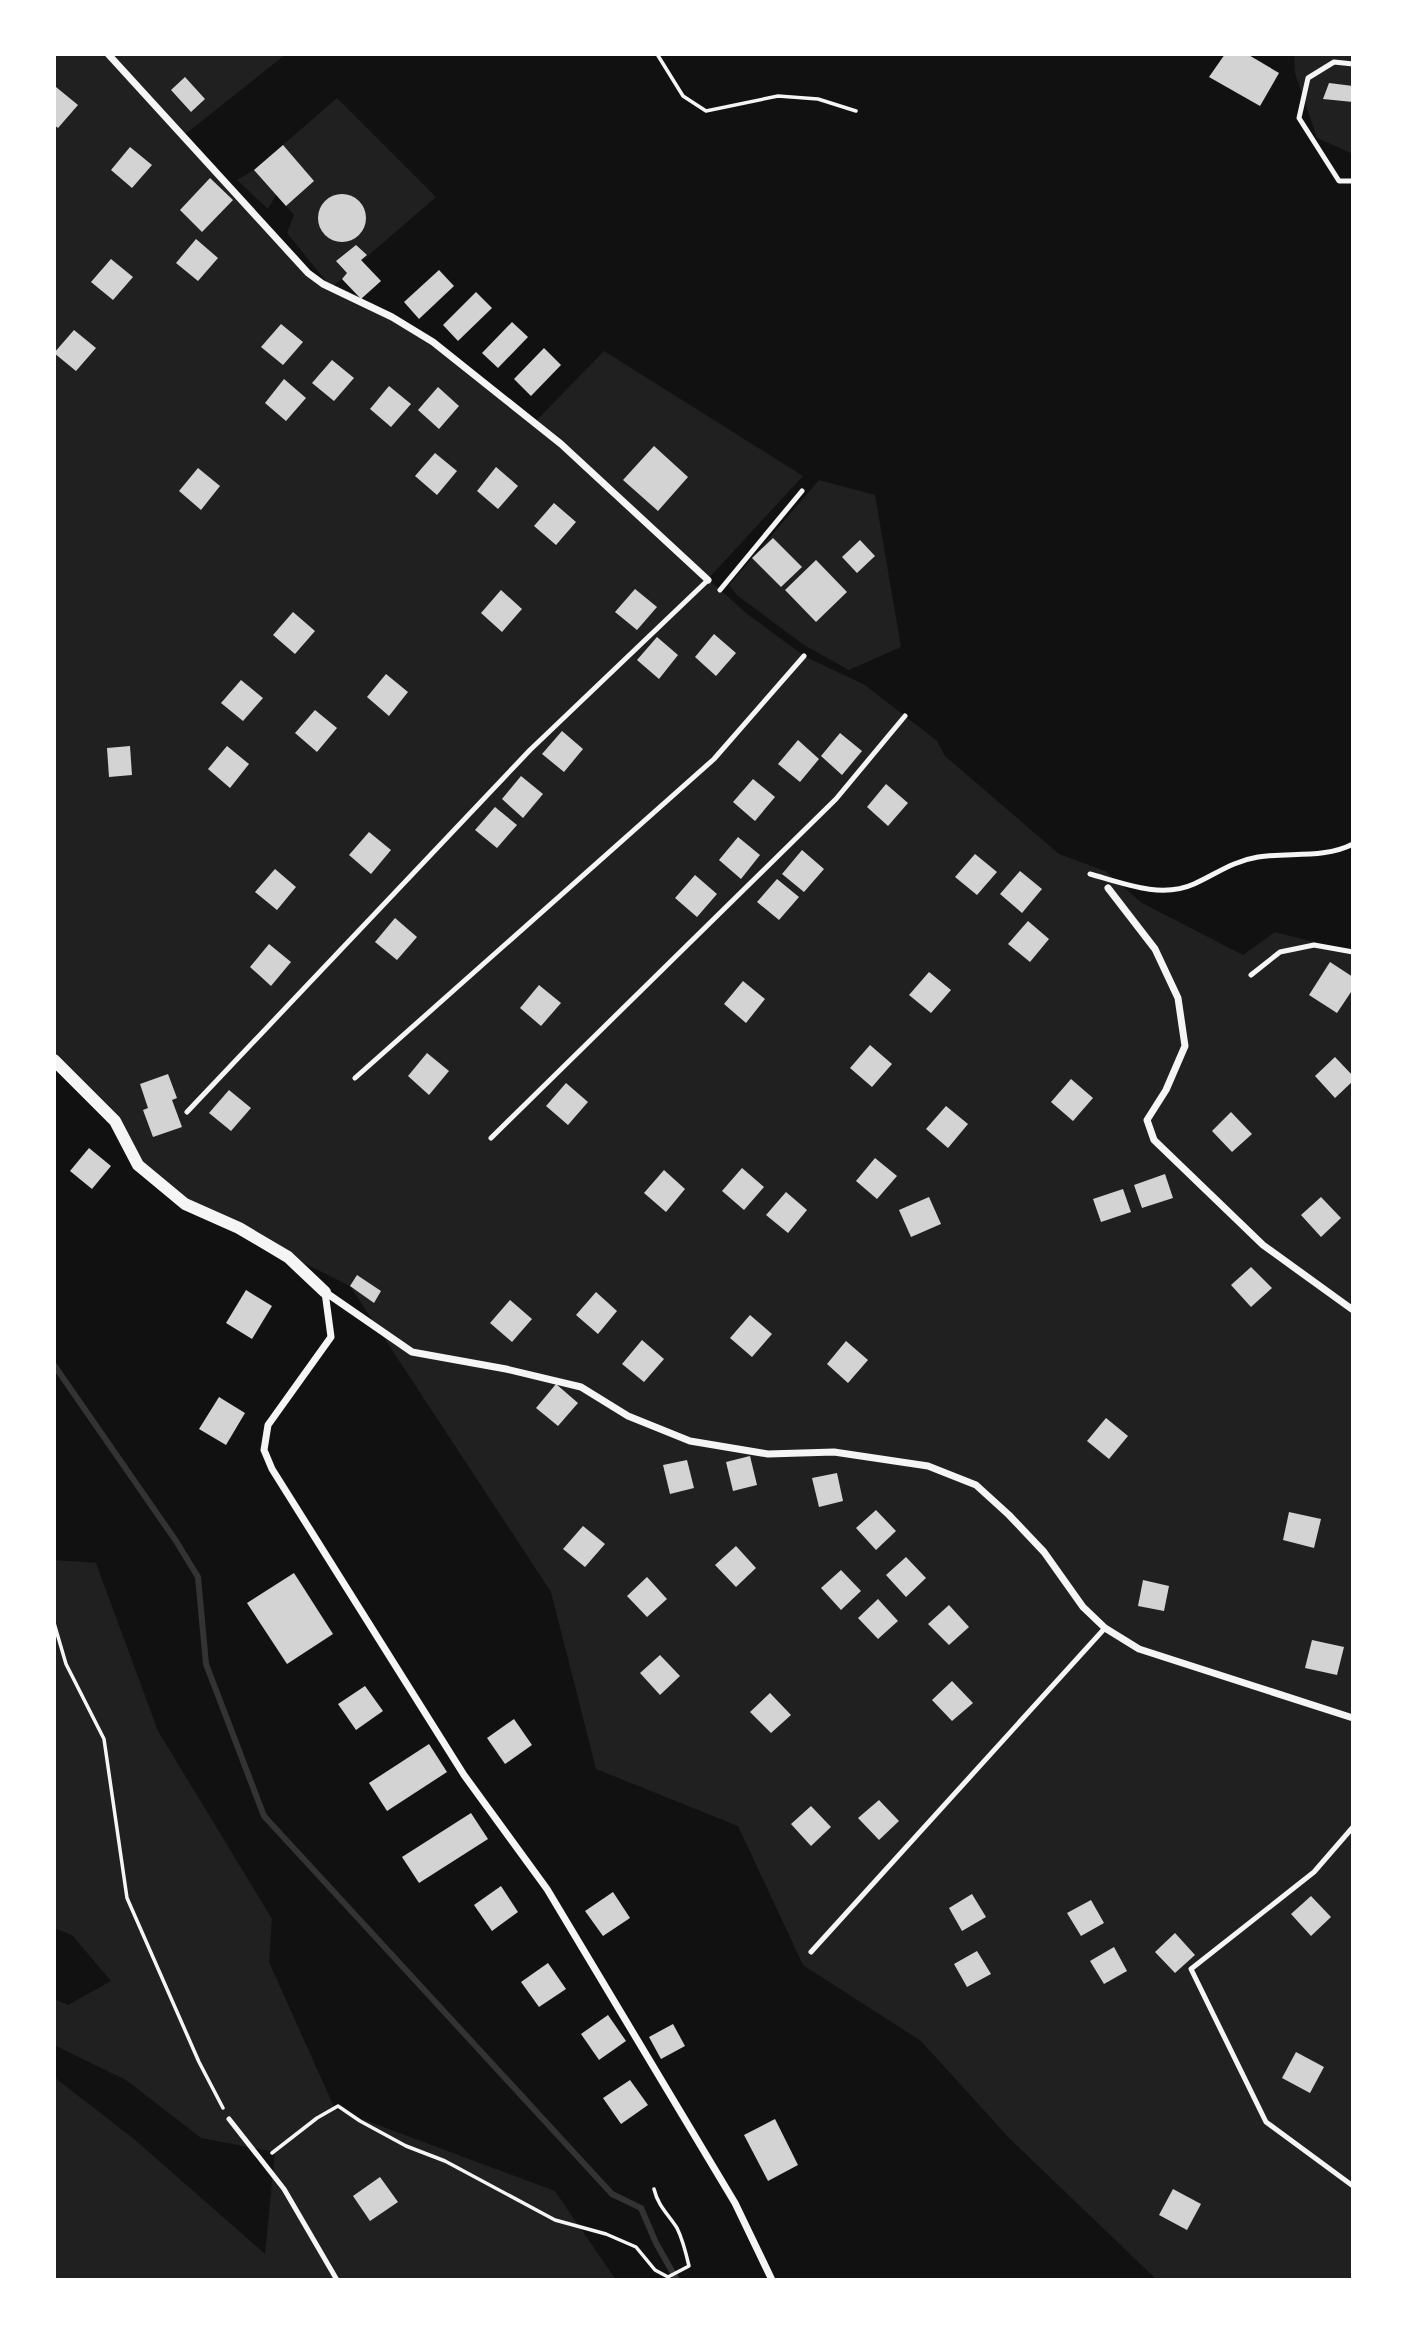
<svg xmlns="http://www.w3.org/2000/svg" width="1407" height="2334" viewBox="0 0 1407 2334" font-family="'IBM Plex Sans',sans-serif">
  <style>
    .green { fill: #202020 }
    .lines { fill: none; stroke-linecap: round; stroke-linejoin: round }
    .stream { stroke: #333; stroke-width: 6 }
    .building { fill: #d3d3d3 }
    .path { stroke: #f5f5f5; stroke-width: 3.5 }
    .service { stroke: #f5f5f5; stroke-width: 5 }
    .minor { stroke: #f5f5f5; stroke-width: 7 }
    .tertiary { stroke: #f5f5f5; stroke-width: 12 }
  </style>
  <rect width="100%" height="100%" fill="#111"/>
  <!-- green -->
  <g class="green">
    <polygon points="54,54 286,54 183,136 308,273 330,286 287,233 294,215 276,195 268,209 237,180 254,170 337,98 436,197 332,287 433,342 534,423 604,351 803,476 708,579 746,613 804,656 865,685 937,741 945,756 1059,854 1105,871 1142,903 1243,955 1275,932 1353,952 1353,2280 1160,2280 1155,2278 1010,2139 921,2041 803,1965 738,1826 596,1769 551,1592 350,1286 185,1204 138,1165 115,1121 54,1060"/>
    <polygon points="1294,54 1353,54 1353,154 1317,138 1295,73"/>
    <polygon points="819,480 875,495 901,647 849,670 804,645 737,595 729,585"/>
    <polygon points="54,1560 96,1563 158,1731 272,1919 269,1962 335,2109 555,2191 616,2280 54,2280 54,2077 134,2139 265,2254 275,2152 201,2138 126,2080 54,2045 54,1999 68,2005 111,1981 72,1935 54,1928"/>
  </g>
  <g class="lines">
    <!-- stream -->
    <polyline class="stream" points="54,1365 176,1541 198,1577 206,1664 264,1816 612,2194 641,2208 656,2243 677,2280"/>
  </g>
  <!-- building -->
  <g class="building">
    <polygon points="1225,54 1247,54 1279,73 1260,106 1209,77"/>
    <polygon points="185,77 205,99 191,112 171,90"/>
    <polygon points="1329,83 1353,86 1353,102 1323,99"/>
    <polygon points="56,87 78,105 58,128 54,125 54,89"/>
    <polygon points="283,145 314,181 286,206 254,170"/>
    <polygon points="130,147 152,165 132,188 111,170"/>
    <polygon points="210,178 233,200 202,232 180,210"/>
    <circle cx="342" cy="218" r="24"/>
    <polygon points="196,239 218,258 198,281 176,263"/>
    <polygon points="356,245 367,255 361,260 381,281 361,299 342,279 347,273 336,261"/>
    <polygon points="111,259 133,277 113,300 91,282"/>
    <polygon points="439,270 454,286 419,319 404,302"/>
    <polygon points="476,292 492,308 458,341 443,325"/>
    <polygon points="512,322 528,337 498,368 482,353"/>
    <polygon points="281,324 303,342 283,365 261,347"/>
    <polygon points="74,330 96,348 76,371 54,353"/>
    <polygon points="544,348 561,365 531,396 514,379"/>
    <polygon points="332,360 354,378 334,401 312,383"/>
    <polygon points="284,379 306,398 286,421 265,403"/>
    <polygon points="389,386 411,404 391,427 370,409"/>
    <polygon points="438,387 459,406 439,429 418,410"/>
    <polygon points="654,446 688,477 658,511 623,480"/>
    <polygon points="435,453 457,471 437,495 415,476"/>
    <polygon points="496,467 518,486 498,509 477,491"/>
    <polygon points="198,468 220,486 201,510 179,491"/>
    <polygon points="554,503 576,522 556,545 534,526"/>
    <polygon points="773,538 802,567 781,587 752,558"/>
    <polygon points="860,540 875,556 857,573 842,557"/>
    <polygon points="816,560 847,592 816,622 785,590"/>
    <polygon points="635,589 657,607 637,630 615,612"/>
    <polygon points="501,590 522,609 502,632 481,613"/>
    <polygon points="293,612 315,631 295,654 273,635"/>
    <polygon points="714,634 736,653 716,676 695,657"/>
    <polygon points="657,637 678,655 659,679 637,660"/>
    <polygon points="386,674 408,692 389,716 367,697"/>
    <polygon points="241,680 263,698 243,721 221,703"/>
    <polygon points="315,710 337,728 317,752 295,733"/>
    <polygon points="562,731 583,749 564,772 542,754"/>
    <polygon points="840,733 862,751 842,775 821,756"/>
    <polygon points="798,740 819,759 800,782 778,764"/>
    <polygon points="130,746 132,775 109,777 107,748"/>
    <polygon points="227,746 249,764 230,788 208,769"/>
    <polygon points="521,776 543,794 523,818 502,799"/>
    <polygon points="753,779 775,797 755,821 733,802"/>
    <polygon points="886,784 908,803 888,826 867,807"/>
    <polygon points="495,807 517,825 497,848 475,830"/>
    <polygon points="369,832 391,850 371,874 349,855"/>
    <polygon points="738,837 760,855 741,879 719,860"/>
    <polygon points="802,850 824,869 804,892 782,874"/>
    <polygon points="975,854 997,872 977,895 955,877"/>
    <polygon points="275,869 296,887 277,910 255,892"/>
    <polygon points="1020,871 1042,889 1022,913 1000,894"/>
    <polygon points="695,875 717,894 697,917 675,898"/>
    <polygon points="777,879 799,897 779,920 757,902"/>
    <polygon points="395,918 417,937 397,960 375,942"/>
    <polygon points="1028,921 1049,939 1030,962 1008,944"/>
    <polygon points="269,944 291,962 271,986 250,967"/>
    <polygon points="1330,962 1353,977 1353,989 1337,1013 1309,995"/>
    <polygon points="929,972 951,990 931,1013 909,995"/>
    <polygon points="743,981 765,999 746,1023 724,1004"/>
    <polygon points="539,985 561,1003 541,1026 520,1008"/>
    <polygon points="870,1045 892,1064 872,1087 850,1068"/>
    <polygon points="427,1053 449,1071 429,1095 408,1076"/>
    <polygon points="1335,1057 1353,1076 1353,1081 1335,1098 1315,1076"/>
    <polygon points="168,1074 177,1098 172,1100 182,1127 153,1137 143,1110 148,1108 140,1084"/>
    <polygon points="1071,1079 1093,1098 1073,1121 1051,1102"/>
    <polygon points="566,1083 588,1102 568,1125 546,1106"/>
    <polygon points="229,1090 251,1108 231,1131 209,1113"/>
    <polygon points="946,1106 968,1124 948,1148 926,1129"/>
    <polygon points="1231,1112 1252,1134 1232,1152 1212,1131"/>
    <polygon points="89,1148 111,1166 92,1189 70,1171"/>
    <polygon points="875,1158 897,1176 877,1199 856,1181"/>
    <polygon points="742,1168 764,1187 744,1210 722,1191"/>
    <polygon points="664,1170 685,1189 666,1212 644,1193"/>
    <polygon points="1165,1174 1173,1198 1142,1208 1134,1185"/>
    <polygon points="1123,1189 1131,1212 1101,1222 1093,1199"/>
    <polygon points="786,1192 807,1210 788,1233 766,1215"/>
    <polygon points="929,1197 941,1224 911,1237 899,1210"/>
    <polygon points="1321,1197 1341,1218 1321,1237 1301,1215"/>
    <polygon points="1251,1267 1272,1288 1251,1307 1231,1285"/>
    <polygon points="357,1275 381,1291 374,1303 350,1286"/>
    <polygon points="246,1290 272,1306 252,1339 226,1323"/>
    <polygon points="596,1292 617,1311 598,1334 576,1315"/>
    <polygon points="510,1300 532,1319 512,1342 490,1323"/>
    <polygon points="750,1315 772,1334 752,1357 730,1338"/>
    <polygon points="642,1340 664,1359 644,1382 622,1364"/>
    <polygon points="846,1341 868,1360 848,1383 827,1364"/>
    <polygon points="556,1384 578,1403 558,1426 536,1408"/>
    <polygon points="219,1397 245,1413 226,1445 199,1429"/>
    <polygon points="1106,1418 1128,1436 1109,1459 1087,1441"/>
    <polygon points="750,1456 757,1485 733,1491 726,1462"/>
    <polygon points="687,1460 694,1488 670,1494 663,1465"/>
    <polygon points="837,1473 843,1501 819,1507 812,1478"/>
    <polygon points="876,1510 896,1531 876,1550 856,1528"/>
    <polygon points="1289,1512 1321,1519 1314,1548 1283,1540"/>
    <polygon points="583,1526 605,1544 585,1567 563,1549"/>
    <polygon points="736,1546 756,1568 736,1587 715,1565"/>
    <polygon points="906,1557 926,1578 906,1597 886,1575"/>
    <polygon points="841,1570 861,1591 841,1610 821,1588"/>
    <polygon points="294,1573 333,1634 287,1664 247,1603"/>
    <polygon points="647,1577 667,1599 647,1617 627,1596"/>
    <polygon points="1143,1580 1169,1586 1164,1611 1138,1606"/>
    <polygon points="878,1599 898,1621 878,1639 858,1618"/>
    <polygon points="949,1605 969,1627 949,1645 928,1624"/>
    <polygon points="1312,1640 1344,1647 1337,1675 1305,1668"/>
    <polygon points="660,1655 680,1676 660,1695 640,1673"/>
    <polygon points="952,1681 973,1703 952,1721 932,1700"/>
    <polygon points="365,1686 383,1711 356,1730 338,1704"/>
    <polygon points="770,1693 791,1715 771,1733 750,1712"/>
    <polygon points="514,1719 532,1745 505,1764 487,1738"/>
    <polygon points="429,1744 447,1772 387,1811 369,1783"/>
    <polygon points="879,1800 899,1821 879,1840 858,1818"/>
    <polygon points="811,1806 831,1827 811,1846 791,1824"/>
    <polygon points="471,1813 488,1839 419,1883 402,1857"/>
    <polygon points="501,1886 518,1912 492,1931 474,1905"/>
    <polygon points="613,1892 630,1918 603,1936 585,1911"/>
    <polygon points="972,1894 986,1917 962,1931 949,1908"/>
    <polygon points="1311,1896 1331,1917 1311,1936 1291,1914"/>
    <polygon points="1091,1900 1104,1923 1081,1936 1067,1913"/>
    <polygon points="1175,1933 1195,1955 1175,1973 1155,1952"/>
    <polygon points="1114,1947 1127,1971 1104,1984 1090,1961"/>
    <polygon points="977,1951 991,1974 967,1987 954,1964"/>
    <polygon points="548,1963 566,1989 539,2007 521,1982"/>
    <polygon points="608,2015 626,2041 599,2060 581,2034"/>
    <polygon points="673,2024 685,2046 661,2059 649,2037"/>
    <polygon points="1296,2052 1324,2067 1310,2093 1282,2078"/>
    <polygon points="630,2080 648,2105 621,2124 603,2098"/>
    <polygon points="775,2119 798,2165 768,2181 744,2135"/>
    <polygon points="380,2177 398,2202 370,2221 353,2196"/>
    <polygon points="1173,2189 1201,2204 1187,2230 1159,2215"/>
  </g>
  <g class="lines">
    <!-- path -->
    <g class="path">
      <polyline points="657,54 683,96 706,111 778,96 818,99 856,111"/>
      <polyline points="54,1623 66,1664 104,1739 127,1898 199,2062 223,2108"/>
      <path d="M 272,2153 L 317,2118 L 338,2106 L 360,2121 L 406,2146 L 445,2161 L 555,2220 L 606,2234 L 636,2247 L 655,2270 L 668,2277 L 689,2266 C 686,2253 683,2240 677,2228 C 668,2214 658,2206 654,2189"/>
    </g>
    <!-- service -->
    <g class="service">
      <polyline points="1353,64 1334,62 1308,78 1299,118 1339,181 1353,181"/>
      <polyline points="720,590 802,491"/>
      <path d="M 1090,874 C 1122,883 1161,899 1194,884 C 1216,874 1233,861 1258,857 C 1289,852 1324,859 1353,844"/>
      <polyline points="1251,975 1280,952 1314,945 1353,952"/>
      <polyline points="355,1078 714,759 804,656"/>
      <polyline points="187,1112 530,750 708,580"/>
      <polyline points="491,1138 836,799 905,716"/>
      <polyline points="1353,1827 1314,1872 1191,1969 1266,2122 1353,2186"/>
      <polyline points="811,1952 1105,1628"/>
      <polyline points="229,2119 284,2189 337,2280"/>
    </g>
    <!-- minor -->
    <g class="minor">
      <polyline points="108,54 308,273 323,284 392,317 433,342 561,444 708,580"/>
      <polyline points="1108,888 1155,949 1178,998 1185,1046 1166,1090 1147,1120 1154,1140 1263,1245 1353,1310"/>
      <polyline points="325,1292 331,1337 268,1425 264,1450 272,1469 464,1775 547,1889 735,2203 772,2280"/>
      <polyline points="325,1292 412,1352 506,1369 581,1387 628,1416 690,1441 768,1454 834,1452 928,1466 976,1485 1009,1515 1044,1552 1083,1607 1105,1628 1139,1649 1353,1718"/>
    </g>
    <!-- tertiary -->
    <polyline class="tertiary" points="54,1060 115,1121 138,1165 185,1204 239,1228 288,1257 325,1292"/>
  </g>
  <!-- border -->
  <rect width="1407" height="2334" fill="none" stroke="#ffffff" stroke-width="112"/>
</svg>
